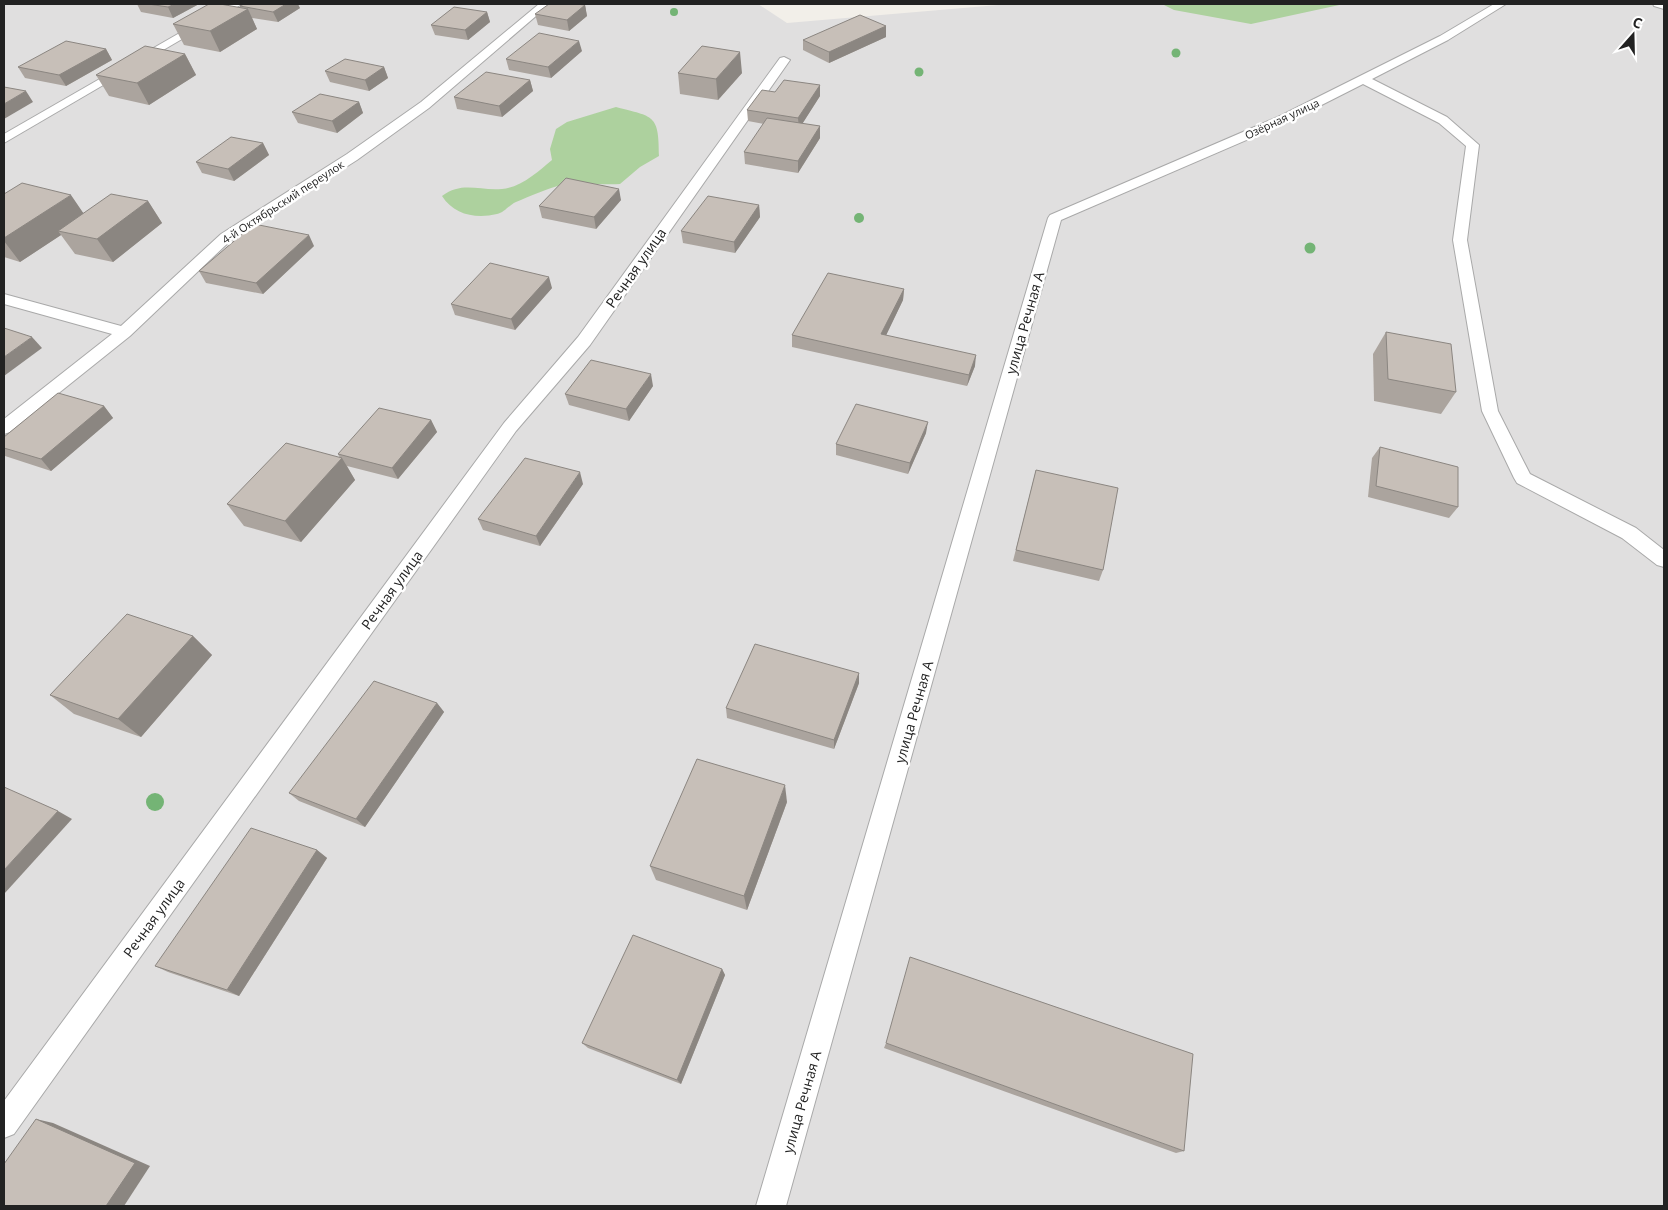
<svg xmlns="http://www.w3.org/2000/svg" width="1668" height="1210" viewBox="0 0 1668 1210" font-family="'Open Sans',sans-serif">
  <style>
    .residential { fill: #e0dfdf }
    .forest { fill: #add19e }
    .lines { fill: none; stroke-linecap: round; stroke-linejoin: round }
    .lane-casing { stroke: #a9a9a9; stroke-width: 2 }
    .lane { fill: #fff; fill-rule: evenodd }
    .tree { fill: #74b475 }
    .wall { fill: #aba49e }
    .shaded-wall { fill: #8b8681 }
    .building { fill: #c7bfb8; stroke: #8b8681 }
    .labels { text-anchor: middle; stroke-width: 5; stroke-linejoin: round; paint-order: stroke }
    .far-street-label { font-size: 11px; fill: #222; stroke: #fff }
    .street-label { font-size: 14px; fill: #222; stroke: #fff }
  </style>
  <rect width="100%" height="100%" fill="#f2efe9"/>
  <!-- residential -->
  <polygon class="residential" points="4,4 758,4 787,23 1010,4 1664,4 1664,1206 4,1206"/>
  <!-- forest -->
  <g class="forest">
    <polygon points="1162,4 1344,4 1251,24 1174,10"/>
    <path d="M 616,107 C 654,117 659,114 659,156 L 640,167 L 620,184 C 602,185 581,182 563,185 C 550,187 528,197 516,202 C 509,205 504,213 497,214 C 476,219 454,215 442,196 C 462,181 479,191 502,189 C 520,188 539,171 552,160 L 550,149 L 556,129 L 567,122 Z"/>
  </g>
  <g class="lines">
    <!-- lane casing -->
    <g class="lane-casing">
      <g id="lane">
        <polygon points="230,4 242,4 4,143 4,134"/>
        <polygon points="539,4 550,4 429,108 357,160 231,240 130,336 10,432 4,434 4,419 112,334 4,304 4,294 121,326 221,234 347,154 421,102"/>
        <polygon points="1494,4 1506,4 1448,40 1372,79 1447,117 1479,145 1467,240 1498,411 1530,474 1636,528 1664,550 1664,567 1657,565 1622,538 1517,483 1514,478 1482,411 1453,240 1466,146 1439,123 1363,84 1288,122 1061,220 786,1206 756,1206 1048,218 1050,215 1280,116 1440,36"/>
        <polygon points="1653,4 1664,4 1664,9 1654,6"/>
        <polygon points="784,57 790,60 590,345 516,431 14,1134 4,1138 4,1101 504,423 578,337 780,58"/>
      </g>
    </g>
    <!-- lane -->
    <use href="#lane" class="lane"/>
  </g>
  <!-- trees -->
  <g class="tree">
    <circle cx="674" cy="12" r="4"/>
    <circle cx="1176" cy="53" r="4.5"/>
    <circle cx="919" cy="72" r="4.5"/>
    <circle cx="859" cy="218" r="5"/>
    <circle cx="1310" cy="248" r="5.5"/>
    <circle cx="155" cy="802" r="9"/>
  </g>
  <!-- wall -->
  <g class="wall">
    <polygon points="137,4 199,4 173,18 141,12"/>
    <polygon points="585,5 587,16 569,31 538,25 535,14"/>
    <polygon points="240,6 300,8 278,22 252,18 257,29 220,52 184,45 173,24 240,7"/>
    <polygon points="487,12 490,22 468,40 435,35 431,25"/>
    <polygon points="886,26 886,37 829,63 803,50 803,40"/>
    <polygon points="106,49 112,60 66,86 25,78 18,67"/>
    <polygon points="582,51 551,78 509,70 506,59"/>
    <polygon points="185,54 196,75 149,105 109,96 96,75"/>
    <polygon points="384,67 388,78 369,91 330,82 325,71"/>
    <polygon points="678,73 742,73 718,100 680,94"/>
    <polygon points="530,80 533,91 502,117 457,109 454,97"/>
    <polygon points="820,85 820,96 802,124 820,126 820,138 798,173 745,164 744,152 764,124 748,121 747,110 775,92"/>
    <polygon points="359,102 363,113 337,133 298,123 292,112"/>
    <polygon points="263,143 269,155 234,181 202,173 196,162"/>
    <polygon points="4,194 84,213 148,201 162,223 113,262 75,254 61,235 20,262 4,257"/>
    <polygon points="621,200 596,229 542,218 539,206"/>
    <polygon points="759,205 760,217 735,253 683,243 681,231"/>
    <polygon points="314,246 263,294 206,283 199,271"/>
    <polygon points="552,288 515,330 455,315 451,304"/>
    <polygon points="904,289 903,300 886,335 975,366 967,386 792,347 792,335"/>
    <polygon points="1386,332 1456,392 1441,414 1374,401 1373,354"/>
    <polygon points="653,386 629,421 569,405 565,394"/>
    <polygon points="104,406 113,418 51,471 5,456 4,455 4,448"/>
    <polygon points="431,420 437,432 398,479 347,466 355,480 301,542 244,526 227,504 340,458 338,454"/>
    <polygon points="926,433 908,474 836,455 836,444"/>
    <polygon points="1380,447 1458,507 1449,518 1368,497 1372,458"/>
    <polygon points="1036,470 1103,570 1099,581 1013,561"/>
    <polygon points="583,484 540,546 483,530 478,519"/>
    <polygon points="193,636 212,655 141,737 74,714 50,695"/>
    <polygon points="859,673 859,683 834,749 727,718 726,708"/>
    <polygon points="437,703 444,712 365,827 299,801 289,793"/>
    <polygon points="787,802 747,910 656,880 650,866"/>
    <polygon points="317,850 327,858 239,996 168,972 155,966"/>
    <polygon points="722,969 725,975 681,1084 588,1048 582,1043"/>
    <polygon points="886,1043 1184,1151 1176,1153 884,1048"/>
  </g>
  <!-- shaded-wall -->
  <g class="shaded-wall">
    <polygon points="175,4 199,4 173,18 168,7"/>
    <polygon points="286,4 298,4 300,8 278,22 273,12"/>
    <polygon points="585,5 587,16 569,31 567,20"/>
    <polygon points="248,9 257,29 220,52 210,31"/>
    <polygon points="487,12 490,22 468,40 465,30"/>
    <polygon points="886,26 886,37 829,63 829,52"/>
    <polygon points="579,41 582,51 551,78 548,67"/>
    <polygon points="106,49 112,60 66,86 59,75"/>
    <polygon points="740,52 742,73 718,100 716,79"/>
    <polygon points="185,54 196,75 149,105 137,83"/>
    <polygon points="384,67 388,78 369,91 365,80"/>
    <polygon points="530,80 533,91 502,117 499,106"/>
    <polygon points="820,85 820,96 799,129 798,118"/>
    <polygon points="26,91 33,102 4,119 4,104"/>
    <polygon points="359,102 363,113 337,133 332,121"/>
    <polygon points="820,126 820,138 798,173 798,161"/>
    <polygon points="263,143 269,155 234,181 228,169"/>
    <polygon points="619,189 621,200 596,229 594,217"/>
    <polygon points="71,195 86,217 58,231 61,235 20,262 4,241 4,238"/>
    <polygon points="148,201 162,223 113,262 97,239"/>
    <polygon points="759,205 760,217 735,253 734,242"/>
    <polygon points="309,235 314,246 263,294 256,283"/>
    <polygon points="549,277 552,288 515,330 511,319"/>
    <polygon points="904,289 903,300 881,346 881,334"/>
    <polygon points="32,337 42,348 4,376 4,357"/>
    <polygon points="976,355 975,366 967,386 969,375"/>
    <polygon points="651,374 653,386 629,421 626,409"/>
    <polygon points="104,406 113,418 51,471 41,459"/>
    <polygon points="431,420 437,432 398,479 392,468"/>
    <polygon points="928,422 926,433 908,474 910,463"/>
    <polygon points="342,458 355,480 301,542 285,521"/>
    <polygon points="580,472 583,484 540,546 536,536"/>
    <polygon points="193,636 212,655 141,737 118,719"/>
    <polygon points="859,673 859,683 834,749 834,740"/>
    <polygon points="437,703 444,712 365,827 356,819"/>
    <polygon points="785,785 787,802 747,910 744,896"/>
    <polygon points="58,811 72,819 4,894 4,870"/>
    <polygon points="317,850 327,858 239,996 227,990"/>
    <polygon points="722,969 725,975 681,1084 677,1080"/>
    <polygon points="36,1119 53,1123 150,1166 124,1206 106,1206"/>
  </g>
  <!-- building -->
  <g class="building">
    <polygon points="148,4 175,4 168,7"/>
    <polygon points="209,4 220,4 248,9 210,31 173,24"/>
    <polygon points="244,4 286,4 273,12 240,6"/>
    <polygon points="549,4 576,4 585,5 567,20 535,14"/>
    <polygon points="454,7 487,12 465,30 431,25"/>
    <polygon points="860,15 886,26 829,52 803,40"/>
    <polygon points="539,33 579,41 548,67 506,59"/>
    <polygon points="66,41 106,49 59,75 18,67"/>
    <polygon points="145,46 185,54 137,83 96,75"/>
    <polygon points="702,46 740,52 716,79 678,73"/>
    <polygon points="345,59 384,67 365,80 325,71"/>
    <polygon points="486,72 530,80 499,106 454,97"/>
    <polygon points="784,80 820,85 798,118 747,110 762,90 775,92"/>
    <polygon points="4,87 26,91 4,104"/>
    <polygon points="320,94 359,102 332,121 292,112"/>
    <polygon points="767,118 820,126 798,161 744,152"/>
    <polygon points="231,137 263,143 228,169 196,162"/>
    <polygon points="566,178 619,189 594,217 539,206"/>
    <polygon points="22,183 71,195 4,238 4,194"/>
    <polygon points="111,194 148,201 97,239 58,231"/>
    <polygon points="708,196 759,205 734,242 681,231"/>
    <polygon points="254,224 309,235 256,283 199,271"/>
    <polygon points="490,263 549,277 511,319 451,304"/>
    <polygon points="828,273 904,289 881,334 976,355 969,375 792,335"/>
    <polygon points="4,328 32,337 4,357"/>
    <polygon points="1386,332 1451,344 1456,392 1388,379"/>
    <polygon points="591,360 651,374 626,409 565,394"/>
    <polygon points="58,393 104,406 41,459 4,448 4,437"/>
    <polygon points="856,404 928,422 910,463 836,444"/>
    <polygon points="379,408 431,420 392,468 338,454"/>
    <polygon points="286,443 342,458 285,521 227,504"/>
    <polygon points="1380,447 1458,467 1458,507 1376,486"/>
    <polygon points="525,458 580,472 536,536 478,519"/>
    <polygon points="1036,470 1118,488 1103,570 1016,550"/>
    <polygon points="127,614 193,636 118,719 50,695"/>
    <polygon points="755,644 859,673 834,740 726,708"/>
    <polygon points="374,681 437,703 356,819 289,793"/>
    <polygon points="697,759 785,785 744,896 650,866"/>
    <polygon points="4,787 58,811 4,870"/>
    <polygon points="251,828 317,850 227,990 155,966"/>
    <polygon points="633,935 722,969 677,1080 582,1043"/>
    <polygon points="910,957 1193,1054 1184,1151 886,1043"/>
    <polygon points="36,1119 135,1163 106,1206 4,1206 4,1164"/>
  </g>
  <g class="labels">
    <!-- far-street labels -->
    <g class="far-street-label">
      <text transform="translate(1282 119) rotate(-25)" y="4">Озёрная улица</text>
      <text transform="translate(283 202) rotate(-33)" y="4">4-й Октябрьский переулок</text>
    </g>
    <!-- street labels -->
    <g class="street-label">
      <text transform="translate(636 268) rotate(-55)" y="5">Речная улица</text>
      <text transform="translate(1025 323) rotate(-74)" y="5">улица Речная А</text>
      <text transform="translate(392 590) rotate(-54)" y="5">Речная улица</text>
      <text transform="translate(914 712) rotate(-74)" y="5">улица Речная А</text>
      <text transform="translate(154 918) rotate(-54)" y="5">Речная улица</text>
      <text transform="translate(802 1102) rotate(-74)" y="5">улица Речная А</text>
    </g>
  </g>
  <!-- border -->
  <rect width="1668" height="1210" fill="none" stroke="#222222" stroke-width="10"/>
  <!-- north arrow -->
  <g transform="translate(1633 35) rotate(20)" stroke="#ffffff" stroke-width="4" paint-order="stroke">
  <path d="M0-4L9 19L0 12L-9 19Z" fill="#222222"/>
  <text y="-8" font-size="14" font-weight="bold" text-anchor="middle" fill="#222222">С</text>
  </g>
</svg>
